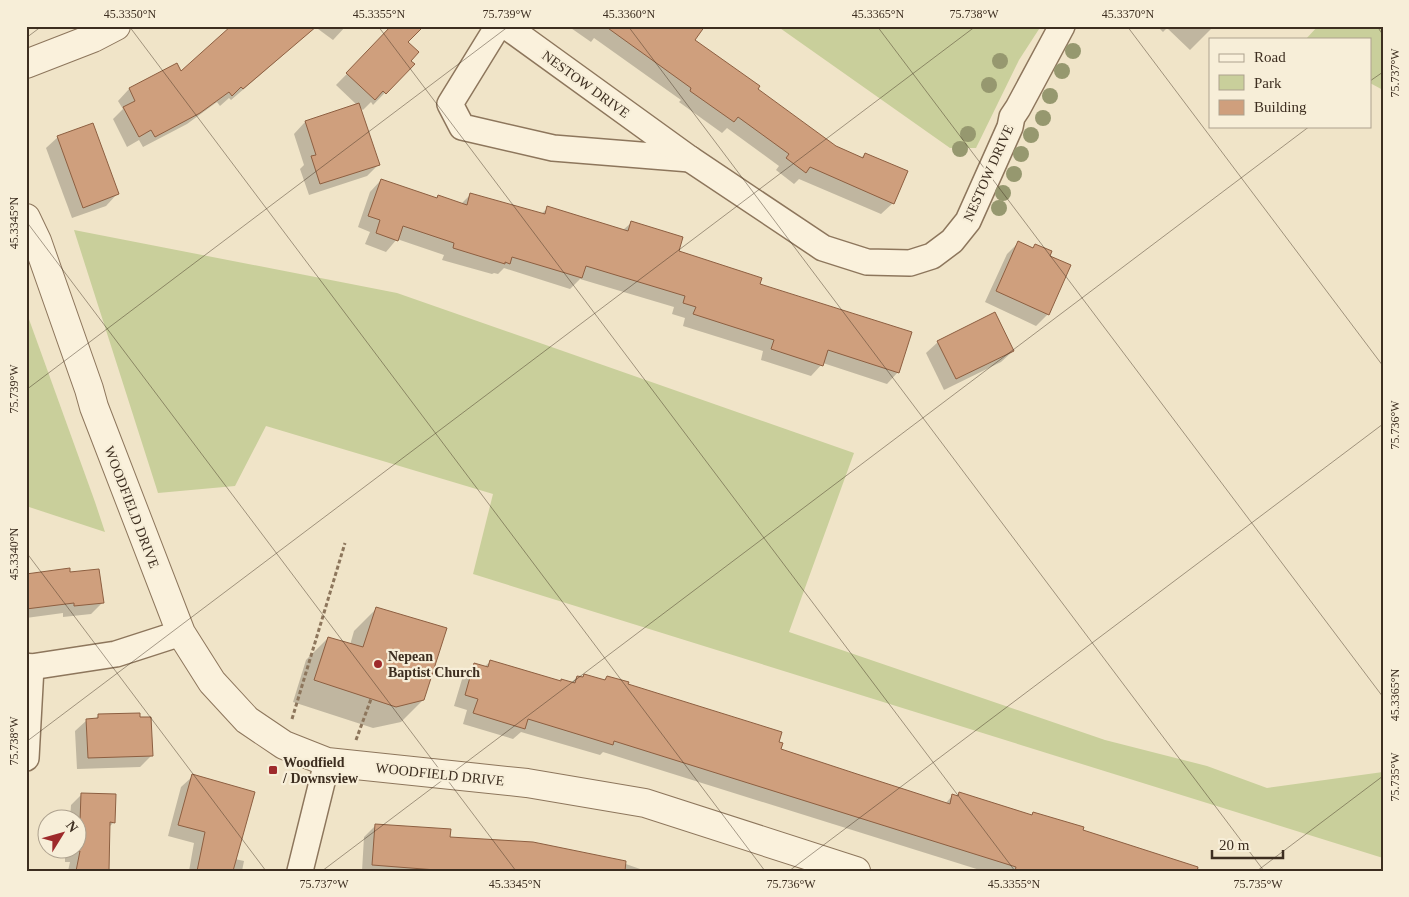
<svg xmlns="http://www.w3.org/2000/svg" width="1409" height="897" viewBox="0 0 1409 897" font-family="Georgia,serif">
  <style>
    .green { fill: #c9cf9b }
    .shadow { fill: #0003 }
    .building { fill: #cf9f7d; stroke: #8d5f41 }
    .lines { fill: none; stroke-linecap: round; stroke-linejoin: round }
    .minor-casing { stroke: #8d765c; stroke-width: 28 }
    .tertiary-casing { stroke: #8d765c; stroke-width: 30 }
    .path { stroke: #8d765c; stroke-width: 3; stroke-dasharray: 4 2.5; stroke-linecap: butt }
    .minor { stroke: #faf1dc; stroke-width: 25 }
    .tertiary { stroke: #faf1dc; stroke-width: 28 }
    .tree { fill: #96986f }
    .ticks { fill: none; stroke: #3d2e20; stroke-width: 1; stroke-opacity: 0.45 }
    .poi-dot { fill: #9e2a2b; stroke: #f7eed8; stroke-width: 2 }
    .labels { text-anchor: middle; stroke-width: 4.5; stroke-linejoin: round; paint-order: stroke }
    .street-label { font-size: 14px; fill: #3d2e20; stroke: #f7eed8 }
    .poi-label { font-size: 14px; font-weight: bold; fill: #3d2e20; stroke: #f7eed8; text-anchor: start }
    .neatline { fill: none; stroke: #3d2e20; stroke-width: 2 }
    .ticks-label { font-size: 12px; text-anchor: middle; fill: #3d2e20 }
  </style>
  <rect width="100%" height="100%" fill="#f0e4c8"/>
  <!-- green -->
  <g class="green">
    <polygon points="777,26 1041,26 1019,60 976,148 950,148"/>
    <polygon points="1318,26 1383,26 1383,90 1370,83 1370,39 1306,39"/>
    <polygon points="74,230 397,293 854,453 789,632 1105,740 1207,766 1267,788 1383,772 1383,858 473,574 493,494 266,426 235,486 158,493"/>
    <polygon points="26,311 95,502 105,532 26,506"/>
  </g>
  <!-- shadow -->
  <g class="shadow">
    <polygon points="314,26 346,26 333,40"/>
    <polygon points="394,26 407,42 410,61 413,64 373,105 371,102 363,110 359,107 378,165 367,176 309,195 300,169 304,165 294,134 305,122 357,105 336,85"/>
    <polygon points="568,26 692,26 694,40 756,89 835,147 861,158 865,154 893,203 881,214 799,179 794,184 776,170 779,166 727,128 722,133 679,102 681,100 594,38 591,42"/>
    <polygon points="1157,26 1214,26 1190,50 1167,28 1163,32"/>
    <polygon points="282,56 231,100 229,98 220,106 217,102 187,124 143,147 139,140 127,147 113,119 123,109 118,101 129,89 176,64 181,73"/>
    <polygon points="58,137 117,194 106,206 72,218 46,148"/>
    <polygon points="381,180 436,199 438,196 461,204 471,194 541,214 548,208 623,230 631,223 677,252 758,285 898,372 887,384 823,363 811,376 761,360 763,351 683,326 685,318 672,314 674,307 580,279 570,289 504,268 498,274 494,273 492,274 442,260 444,255 397,239 386,252 365,244 370,232 358,227 370,192"/>
    <polygon points="1018,243 1032,249 1036,245 1048,257 1048,314 1036,326 985,302 1007,254"/>
    <polygon points="938,342 1013,351 1001,362 944,390 926,353"/>
    <polygon points="69,574 103,602 91,614 63,617 63,613 26,618 26,575"/>
    <polygon points="376,609 423,700 401,722 373,728 293,702 306,660 328,638 350,645 354,631"/>
    <polygon points="491,661 560,682 562,680 571,683 577,677 581,678 584,675 603,681 607,677 777,742 780,750 945,804 953,795 957,797 960,794 1031,816 1034,813 1081,831 1206,871 983,871 603,752 600,755 521,732 513,739 463,724 467,710 454,706 463,676 475,664 484,667"/>
    <polygon points="98,716 151,756 140,767 77,769 75,731 87,720 94,720"/>
    <polygon points="193,776 235,859 244,861 242,871 189,871 194,843 168,836 181,787"/>
    <polygon points="82,794 114,822 109,827 108,871 68,871 70,862 65,862 65,850 78,850 78,820 70,820 71,805"/>
    <polygon points="376,825 449,839 617,861 646,871 362,871 364,837"/>
  </g>
  <!-- building -->
  <g class="building">
    <polygon points="231,26 317,26 243,89 241,87 232,96 229,92 200,113 155,137 151,130 139,137 123,107 135,101 129,88 177,63 181,71"/>
    <polygon points="391,26 424,26 408,42 419,52 411,61 415,64 386,94 383,91 375,100 346,73"/>
    <polygon points="605,26 705,26 695,40 760,86 758,89 836,146 863,158 865,153 908,171 894,204 810,167 806,173 786,158 789,154 738,117 734,122 690,91 691,88"/>
    <polygon points="359,103 380,165 320,184 311,156 316,155 305,121"/>
    <polygon points="93,123 119,194 83,208 57,136"/>
    <polygon points="381,179 437,198 438,195 467,205 470,193 545,214 547,206 628,231 631,221 683,237 679,251 762,278 760,284 912,332 899,373 828,350 823,366 771,349 774,340 693,314 696,307 683,303 685,296 586,266 582,278 512,257 510,264 505,262 505,264 453,248 454,243 403,226 398,241 376,233 380,220 368,216"/>
    <polygon points="1018,241 1033,248 1035,244 1052,251 1050,256 1071,265 1049,315 996,291"/>
    <polygon points="995,312 1014,351 956,379 937,341"/>
    <polygon points="70,568 70,572 99,569 104,603 74,606 74,603 26,609 26,574"/>
    <polygon points="376,607 447,628 424,700 396,707 314,680 328,637 363,647"/>
    <polygon points="490,660 561,681 561,679 575,683 577,676 583,677 584,674 605,680 607,676 629,682 628,684 782,732 779,742 783,743 781,749 857,774 950,804 952,794 958,796 959,792 1032,815 1033,812 1084,827 1083,830 1198,867 1197,871 1015,871 1016,867 614,741 613,745 528,719 525,729 473,713 478,699 465,695 474,663 488,667"/>
    <polygon points="140,713 140,717 151,717 153,756 88,758 86,719 98,718 98,714"/>
    <polygon points="192,774 255,792 233,871 197,871 205,832 178,825"/>
    <polygon points="81,793 116,794 115,823 110,822 109,871 76,871 80,851 78,851 78,822 80,822"/>
    <polygon points="375,824 451,829 450,837 533,842 626,861 625,871 449,871 372,865"/>
  </g>
  <g class="lines">
    <!-- minor casing -->
    <g class="minor-casing">
      <g id="minor">
        <polyline points="498,26 450,104 462,127 553,148 690,159"/>
        <polyline points="506,26 690,159 823,248 867,262 910,263 932,256 952,241 968,221 1010,127 1012,117 1018,108 1062,26"/>
        <polyline points="26,666 31,667 116,654 181,633"/>
        <polyline points="26,758 31,667"/>
        <polyline points="300,871 327,762"/>
      </g>
    </g>
    <!-- tertiary casing -->
    <g class="tertiary-casing">
      <g id="tertiary">
        <polyline points="26,64 93,38 116,26"/>
        <polyline points="26,218 37,241 89,389 94,407 181,633 212,682 247,720 284,745 327,762 527,783 645,803 856,871"/>
      </g>
    </g>
    <!-- path -->
    <g class="path">
      <polyline points="292,719 345,543"/>
      <polyline points="356,740 371,699"/>
    </g>
    <!-- minor -->
    <use href="#minor" class="minor"/>
    <!-- tertiary -->
    <use href="#tertiary" class="tertiary"/>
  </g>
  <!-- trees -->
  <g class="tree">
    <circle cx="1073" cy="51" r="8"/>
    <circle cx="1000" cy="61" r="8"/>
    <circle cx="1062" cy="71" r="8"/>
    <circle cx="989" cy="85" r="8"/>
    <circle cx="1050" cy="96" r="8"/>
    <circle cx="1043" cy="118" r="8"/>
    <circle cx="968" cy="134" r="8"/>
    <circle cx="1031" cy="135" r="8"/>
    <circle cx="960" cy="149" r="8"/>
    <circle cx="1021" cy="154" r="8"/>
    <circle cx="1014" cy="174" r="8"/>
    <circle cx="1003" cy="193" r="8"/>
    <circle cx="999" cy="208" r="8"/>
  </g>
  <!-- ticks -->
  <path class="ticks" d="M 129,26 L 765,871M 378,26 L 1015,871M 628,26 L 1264,871M 877,26 L 1383,697M 1127,26 L 1383,366M 1377,26 L 1383,35M 26,38 L 42,26M 1370,81 L 1383,72M 26,221 L 516,871M 26,390 L 509,26M 26,552 L 266,871M 26,742 L 976,26M 322,871 L 1310,126M 789,871 L 1383,424M 1257,871 L 1383,776"/>
  <!-- markers -->
  <g class="poi-dot">
    <circle cx="378" cy="664" r="5"/>
    <rect x="268" y="765" width="10" height="10" rx="2.5"/>
  </g>
  <g class="labels">
    <!-- street labels -->
    <g class="street-label">
      <text transform="translate(586 84) rotate(36)" y="5">NESTOW DRIVE</text>
      <text transform="translate(988 173) rotate(-66)" y="5">NESTOW DRIVE</text>
      <text transform="translate(132 507) rotate(69)" y="5">WOODFIELD DRIVE</text>
      <text transform="translate(440 774) rotate(6)" y="5">WOODFIELD DRIVE</text>
    </g>
    <!-- poi labels -->
    <g class="poi-label">
      <text x="388" y="661">Nepean<tspan x="388" dy="16">Baptist Church</tspan></text>
      <text x="283" y="767">Woodfield<tspan x="283" dy="16">/ Downsview</tspan></text>
    </g>
  </g>
  <!-- border -->
  <rect width="1409" height="897" fill="none" stroke="#f7eed8" stroke-width="55"/>
  <!-- legend -->
  <rect x="1209" y="38" width="162" height="90" fill="#f7eed8" stroke="#ada18e"/>
  <rect x="1219" y="54" width="25" height="8" fill="#faf1dc" stroke="#ada18e"/>
  <text x="1254" y="62" font-size="15" fill="#3d2e20">Road</text>
  <rect x="1219" y="75" width="25" height="15" fill="#c9cf9b" stroke="#ada18e"/>
  <text x="1254" y="88" font-size="15" fill="#3d2e20">Park</text>
  <rect x="1219" y="100" width="25" height="15" fill="#cf9f7d" stroke="#ada18e"/>
  <text x="1254" y="112" font-size="15" fill="#3d2e20">Building</text>
  <!-- north arrow -->
  <g transform="translate(62 834) rotate(53)"><circle r="24" fill="#f7eed8" stroke="#ada18e"/>
  <path d="M0-4L9 19L0 12L-9 19Z" fill="#9e2a2b"/>
  <text y="-8" font-size="14" font-weight="bold" text-anchor="middle" fill="#3d2e20">N</text>
  </g>
  <!-- scale -->
  <path d="M1212 850v8h71v-8" fill="none" stroke="#3d2e20" stroke-width="2.5"/>
  <text x="1219" y="850" font-size="15" fill="#3d2e20" stroke="#f7eed8" stroke-width="4" paint-order="stroke">20 m</text>
  <rect x="28" y="28" width="1354" height="842" class="neatline"/>
  <g class="ticks-label">
    <text x="130" y="18">45.3350°N</text>
    <text x="379" y="18">45.3355°N</text>
    <text x="507" y="18">75.739°W</text>
    <text x="629" y="18">45.3360°N</text>
    <text x="878" y="18">45.3365°N</text>
    <text x="974" y="18">75.738°W</text>
    <text x="1128" y="18">45.3370°N</text>
    <text transform="translate(1395 73) rotate(-90)" y="4">75.737°W</text>
    <text transform="translate(14 223) rotate(-90)" y="4">45.3345°N</text>
    <text transform="translate(14 389) rotate(-90)" y="4">75.739°W</text>
    <text transform="translate(1395 425) rotate(-90)" y="4">75.736°W</text>
    <text transform="translate(14 554) rotate(-90)" y="4">45.3340°N</text>
    <text transform="translate(1395 695) rotate(-90)" y="4">45.3365°N</text>
    <text transform="translate(14 741) rotate(-90)" y="4">75.738°W</text>
    <text transform="translate(1395 777) rotate(-90)" y="4">75.735°W</text>
    <text x="324" y="888">75.737°W</text>
    <text x="515" y="888">45.3345°N</text>
    <text x="791" y="888">75.736°W</text>
    <text x="1014" y="888">45.3355°N</text>
    <text x="1258" y="888">75.735°W</text>
  </g>
</svg>
